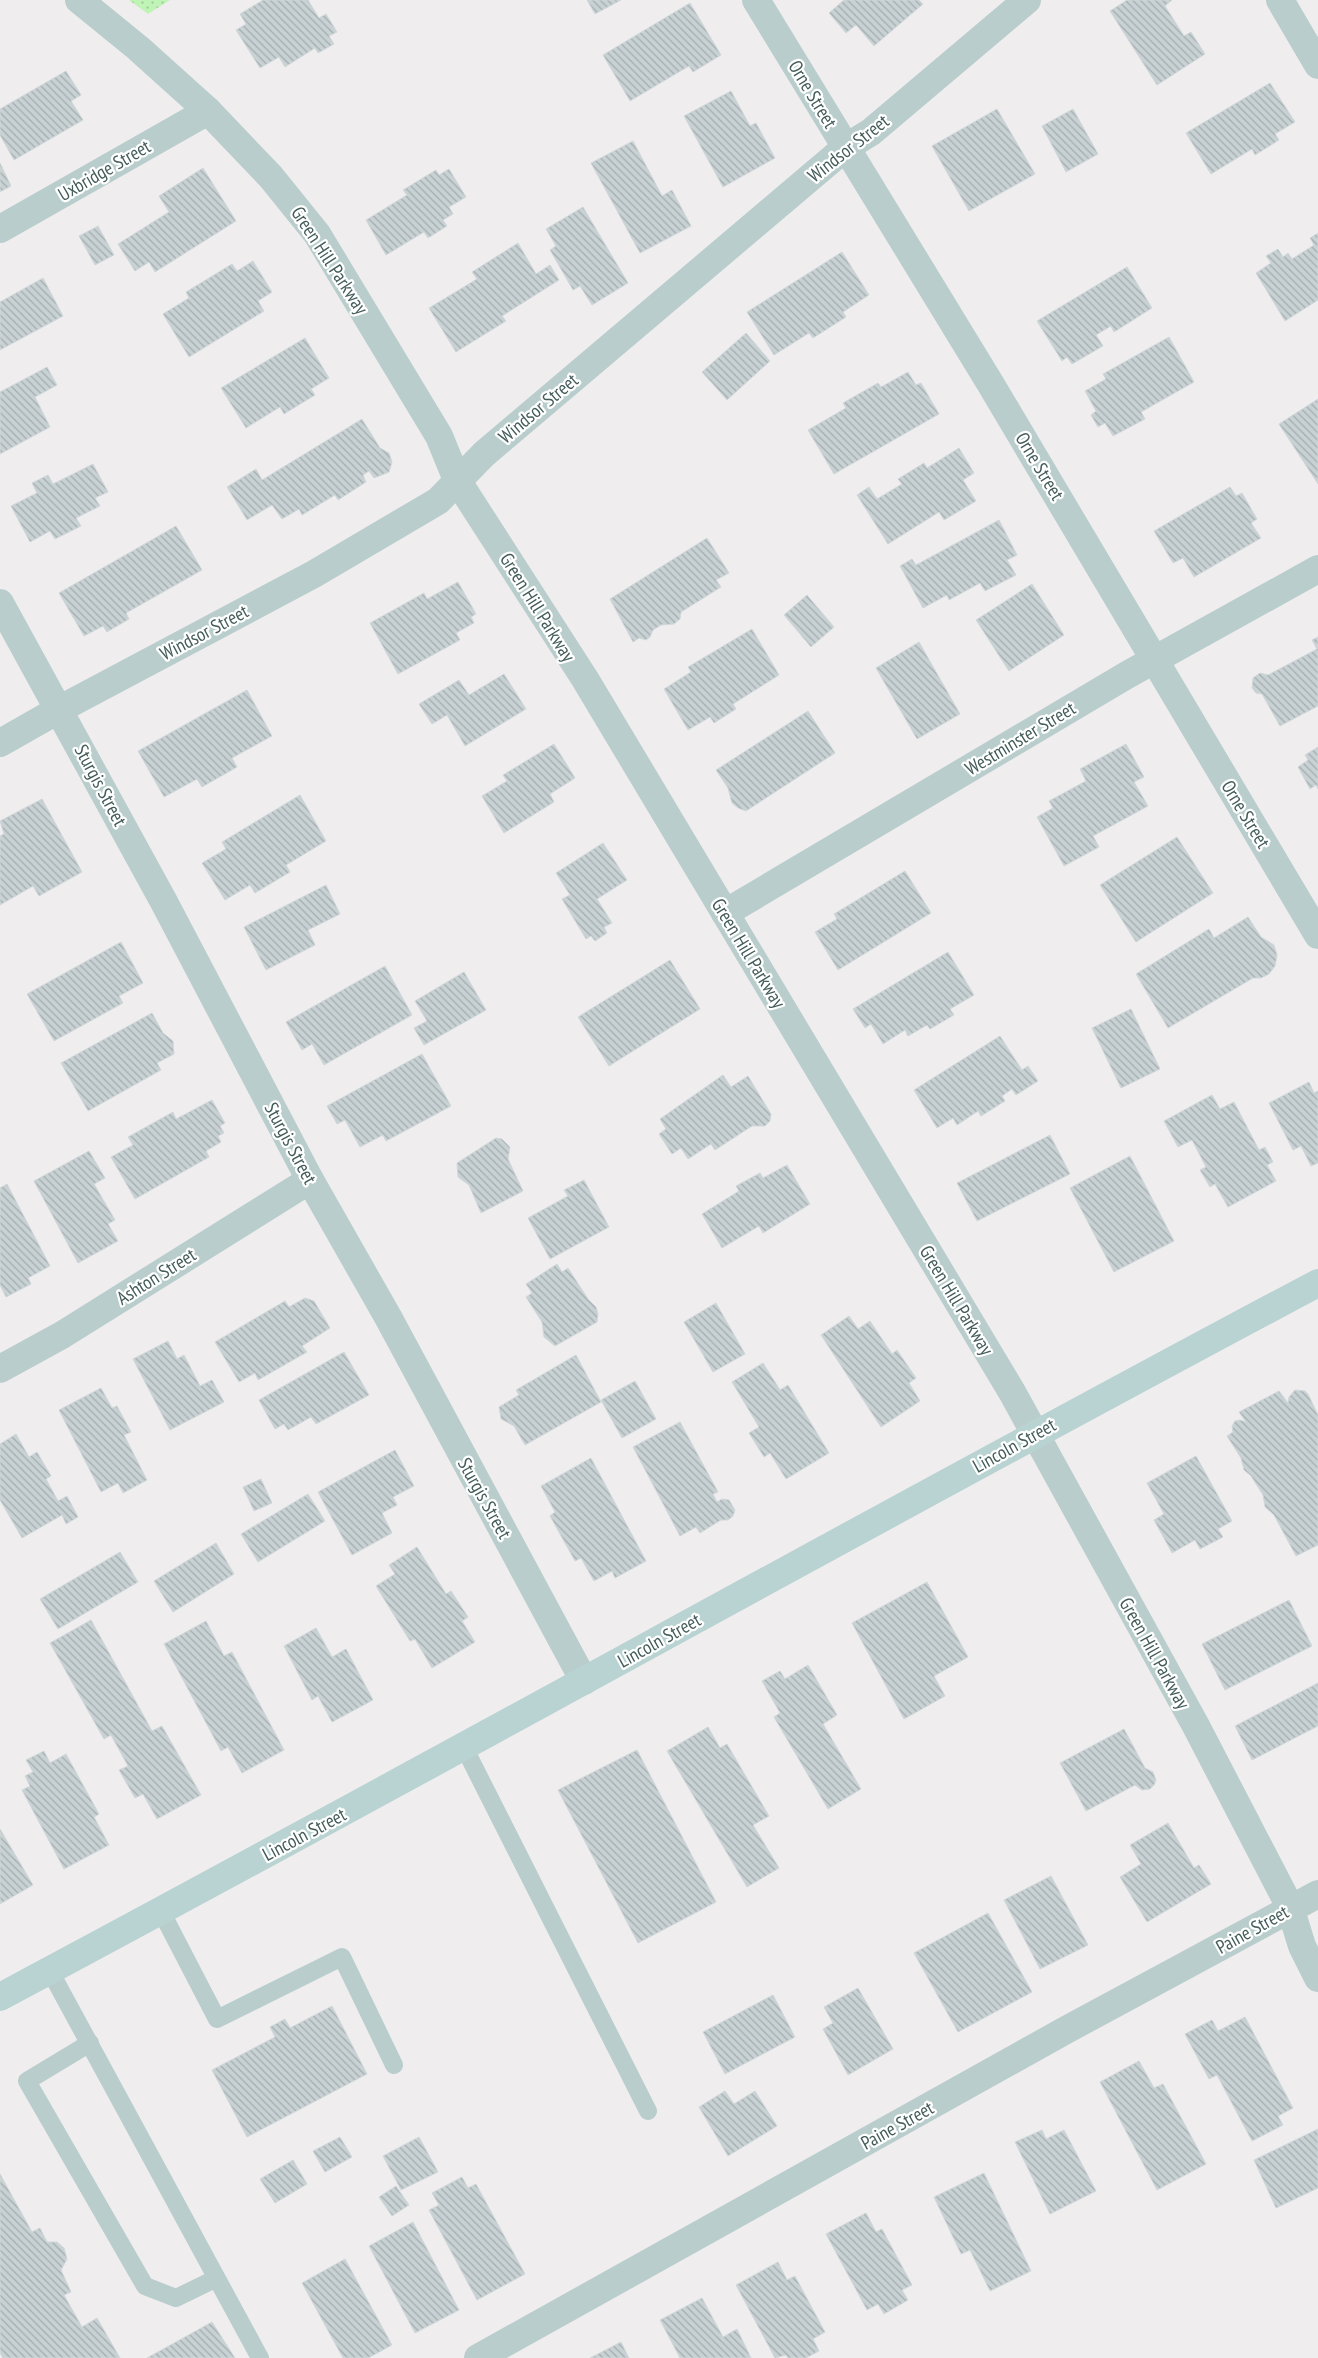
<svg xmlns="http://www.w3.org/2000/svg" width="1318" height="2358" viewBox="0 0 1318 2358" font-family="'PT Sans Narrow',sans-serif">
  <style>
    .park { fill: url(#park-dots) }
    .building { fill: url(#building-back-hatch); stroke: #d0d8da }
    .lines { fill: none; stroke-linecap: round; stroke-linejoin: round }
    .lane { stroke: #b9cecc; stroke-width: 18 }
    .street { stroke: #b9cecc; stroke-width: 28 }
    .secondary { stroke: #b8d3d2; stroke-width: 28 }
    .labels { text-anchor: middle; stroke-width: 4.5; stroke-linejoin: round; paint-order: stroke }
    .street-label { font-size: 19px; fill: #435c5a; stroke: #fff }
  </style>
  <defs>
    <pattern id="park-dots" width="8" height="8" patternUnits="userSpaceOnUse" patternTransform="scale(1.25)"><rect width="8" height="8" fill="#c0f3b6"/><path d="M2 2h.1M6 6h.1" fill="none" stroke="#9ec897" stroke-width="1.8" stroke-linecap="round"/></pattern>
    <pattern id="building-back-hatch" width="6" height="6" patternUnits="userSpaceOnUse" patternTransform="scale(1.25)"><rect width="6" height="6" fill="#c8d1d3"/><path d="M-1 5l2 2M0 0l6 6M5-1l2 2" fill="none" stroke="#a4adae"/></pattern>
  </defs>
  <rect width="100%" height="100%" fill="#f0edef"/>
  <!-- park -->
  <polygon class="park" points="129,0 170,0 148,14"/>
  <!-- building -->
  <g class="building">
    <polygon points="263,0 308,0 319,18 326,14 337,32 329,36 334,44 318,53 315,48 285,67 279,57 260,68 236,30 246,24 240,14"/>
    <polygon points="587,0 621,0 595,14"/>
    <polygon points="844,0 919,0 923,4 874,46 856,25 846,33 829,13"/>
    <polygon points="1127,0 1172,0 1165,6 1184,36 1191,32 1205,54 1157,85 1110,11"/>
    <polygon points="690,3 721,55 693,72 689,66 630,101 603,55"/>
    <polygon points="66,71 81,95 71,101 83,120 14,160 0,135 0,109"/>
    <polygon points="1270,83 1295,122 1275,134 1279,140 1255,155 1252,149 1211,174 1186,133"/>
    <polygon points="731,91 750,126 756,123 775,158 723,187 684,116"/>
    <polygon points="997,109 1035,174 969,211 932,146"/>
    <polygon points="1073,109 1098,154 1066,172 1042,126"/>
    <polygon points="633,141 662,196 672,190 691,226 640,253 591,163"/>
    <polygon points="0,163 11,186 0,192"/>
    <polygon points="203,168 236,221 155,272 149,262 135,271 118,244 169,212 159,196"/>
    <polygon points="449,169 466,197 449,207 453,214 443,220 447,226 428,238 424,232 386,255 366,220 407,195 403,190 436,170 439,175"/>
    <polygon points="583,207 628,283 592,305 580,286 573,290 550,250 556,246 546,229"/>
    <polygon points="98,226 114,255 95,265 79,236"/>
    <polygon points="1318,233 1318,300 1285,321 1256,273 1271,263 1266,256 1278,249 1283,257 1288,253 1292,259 1314,245 1310,238"/>
    <polygon points="518,243 536,274 550,265 559,280 502,316 506,321 456,352 429,308 477,279 472,272"/>
    <polygon points="842,252 869,295 843,312 846,317 813,338 809,333 774,355 747,312"/>
    <polygon points="253,261 272,292 258,301 264,311 189,357 163,314 189,298 186,292 232,264 237,271"/>
    <polygon points="1127,267 1152,308 1114,332 1111,326 1096,335 1103,346 1072,364 1067,357 1062,361 1037,321"/>
    <polygon points="43,278 63,316 0,350 0,302"/>
    <polygon points="746,333 770,361 727,400 702,372"/>
    <polygon points="1169,337 1194,382 1141,412 1145,419 1113,436 1105,423 1098,427 1091,415 1096,411 1085,391 1106,379 1103,374"/>
    <polygon points="305,338 329,378 311,389 315,395 284,414 280,407 246,428 221,388"/>
    <polygon points="47,367 57,385 35,397 50,427 0,454 0,392"/>
    <polygon points="908,372 916,385 921,383 939,414 834,474 808,430 846,408 843,403 878,383 881,387"/>
    <polygon points="1318,399 1318,484 1279,424"/>
    <polygon points="362,419 380,448 389,453 392,462 389,472 374,478 369,471 363,475 366,482 338,500 335,495 302,515 299,509 282,519 272,505 247,520 227,487 256,469 262,480"/>
    <polygon points="959,448 974,473 963,480 976,501 944,520 939,512 888,544 857,495 869,487 877,499 902,484 898,479 924,463 927,468"/>
    <polygon points="93,464 108,492 95,498 100,506 76,518 81,526 55,539 50,531 30,542 11,506 37,493 32,483 48,475 53,484"/>
    <polygon points="1230,487 1236,496 1242,493 1257,519 1251,523 1261,538 1194,577 1183,558 1173,563 1154,531"/>
    <polygon points="999,520 1017,555 1007,560 1016,575 985,591 980,583 949,600 947,595 923,608 900,566 912,559 916,565"/>
    <polygon points="176,526 202,570 126,613 129,619 107,632 103,626 84,636 59,593"/>
    <polygon points="707,538 729,573 716,580 721,587 681,612 680,619 674,624 661,625 653,630 650,637 646,640 639,638 633,642 610,599"/>
    <polygon points="458,582 476,614 471,617 474,623 456,633 460,640 398,674 370,623 424,593 427,599"/>
    <polygon points="1032,584 1064,635 1009,671 976,620"/>
    <polygon points="807,595 834,627 811,647 784,615"/>
    <polygon points="752,629 779,675 733,704 736,709 714,723 710,717 688,730 664,689 691,672 688,667"/>
    <polygon points="1318,637 1318,706 1280,726 1262,694 1256,693 1252,688 1253,678 1260,673 1268,675 1317,649 1312,640"/>
    <polygon points="919,642 960,714 917,739 876,668"/>
    <polygon points="504,674 526,709 465,746 447,715 432,724 419,704 459,680 469,695"/>
    <polygon points="247,690 272,736 232,758 237,767 202,787 197,779 164,797 138,751"/>
    <polygon points="808,711 835,753 746,811 738,808 732,803 728,788 716,770"/>
    <polygon points="554,744 575,778 550,794 554,802 504,833 482,796 507,781 503,775"/>
    <polygon points="1126,744 1144,777 1134,782 1148,806 1093,836 1099,847 1064,866 1037,817 1053,808 1049,801 1086,781 1080,769"/>
    <polygon points="1318,747 1318,789 1316,785 1310,789 1298,767 1308,760 1305,755"/>
    <polygon points="300,795 326,841 286,865 290,872 255,893 250,885 225,900 202,863 226,849 222,842"/>
    <polygon points="42,799 82,872 39,896 33,886 0,905 0,836 4,834 0,821"/>
    <polygon points="1177,837 1213,893 1136,942 1100,885"/>
    <polygon points="603,843 627,880 597,899 612,923 604,927 607,933 595,941 591,936 586,939 562,899 570,895 556,873"/>
    <polygon points="905,871 931,913 838,970 815,932 837,919 834,914"/>
    <polygon points="326,885 340,914 308,930 315,945 266,970 244,927"/>
    <polygon points="1248,917 1261,937 1274,945 1277,955 1275,966 1269,974 1261,978 1253,978 1168,1028 1136,974 1209,929 1214,938"/>
    <polygon points="121,942 143,983 119,996 123,1003 54,1041 27,994"/>
    <polygon points="948,952 974,995 950,1009 954,1015 930,1029 927,1025 908,1036 905,1030 883,1044 871,1024 865,1028 853,1009"/>
    <polygon points="670,960 700,1009 609,1066 578,1017"/>
    <polygon points="385,966 412,1015 324,1065 312,1044 302,1050 286,1022"/>
    <polygon points="464,972 486,1010 424,1045 414,1028 427,1021 415,1001"/>
    <polygon points="1131,1009 1160,1069 1121,1088 1092,1028"/>
    <polygon points="152,1013 163,1033 173,1041 174,1054 157,1063 161,1070 88,1111 61,1063"/>
    <polygon points="1000,1036 1022,1070 1028,1066 1038,1081 1016,1095 1012,1089 1002,1096 1005,1101 981,1116 978,1111 957,1125 953,1118 937,1128 914,1090"/>
    <polygon points="422,1054 451,1106 386,1141 383,1135 360,1147 345,1120 337,1124 327,1106"/>
    <polygon points="723,1075 731,1087 748,1076 771,1114 770,1121 765,1126 752,1126 715,1150 711,1144 688,1159 681,1148 672,1154 659,1134 666,1129 660,1119"/>
    <polygon points="1309,1082 1314,1093 1318,1091 1318,1163 1311,1166 1301,1146 1293,1150 1269,1103"/>
    <polygon points="1212,1095 1220,1109 1234,1102 1259,1150 1265,1147 1273,1162 1267,1165 1276,1181 1228,1207 1215,1184 1210,1187 1200,1170 1206,1167 1192,1140 1178,1147 1164,1121"/>
    <polygon points="212,1100 225,1123 220,1126 224,1133 218,1136 221,1142 206,1151 209,1157 135,1199 111,1157 133,1145 128,1137 173,1112 176,1119"/>
    <polygon points="1050,1135 1070,1174 977,1221 957,1183"/>
    <polygon points="496,1138 502,1139 510,1147 508,1159 523,1191 481,1213 469,1185 458,1177 457,1163"/>
    <polygon points="89,1151 105,1178 94,1184 115,1220 108,1224 118,1241 78,1263 34,1181"/>
    <polygon points="1130,1156 1174,1241 1114,1272 1070,1188"/>
    <polygon points="787,1165 810,1204 763,1233 759,1226 722,1248 702,1214 739,1191 736,1186 760,1173 763,1178"/>
    <polygon points="584,1180 609,1227 550,1259 528,1218 568,1196 564,1190"/>
    <polygon points="7,1184 50,1266 28,1278 31,1284 6,1297 0,1285 0,1188"/>
    <polygon points="557,1264 562,1272 568,1268 588,1299 596,1307 598,1314 597,1322 555,1346 544,1337 542,1322 526,1297 532,1293 526,1284"/>
    <polygon points="305,1298 314,1301 330,1328 302,1346 307,1352 258,1380 255,1373 239,1382 215,1342 285,1301 289,1307"/>
    <polygon points="716,1303 745,1354 713,1372 684,1322"/>
    <polygon points="849,1316 858,1329 870,1321 892,1354 897,1350 916,1378 909,1383 920,1401 881,1427 821,1335"/>
    <polygon points="168,1341 177,1359 184,1355 200,1386 212,1380 224,1402 170,1430 133,1359"/>
    <polygon points="344,1352 369,1395 316,1424 311,1417 288,1430 284,1424 275,1429 259,1400"/>
    <polygon points="576,1355 601,1402 525,1445 514,1426 501,1419 499,1407 519,1395 516,1390"/>
    <polygon points="763,1363 780,1390 788,1385 829,1453 786,1479 770,1453 764,1457 749,1433 759,1427 732,1382"/>
    <polygon points="635,1381 656,1419 622,1438 601,1400"/>
    <polygon points="101,1388 112,1408 117,1406 131,1432 124,1435 147,1480 123,1493 118,1483 101,1492 59,1410"/>
    <polygon points="1295,1390 1305,1391 1308,1394 1318,1415 1318,1545 1296,1556 1274,1515 1265,1507 1263,1495 1251,1476 1244,1470 1241,1458 1227,1436 1233,1432 1232,1426 1235,1421 1240,1420 1246,1422 1239,1412 1279,1391 1288,1403 1289,1397"/>
    <polygon points="680,1422 718,1492 713,1494 717,1502 722,1499 729,1500 735,1510 733,1516 728,1520 721,1520 700,1533 696,1527 680,1536 633,1447"/>
    <polygon points="16,1434 29,1457 37,1452 51,1476 46,1479 58,1501 67,1496 78,1517 66,1524 62,1515 22,1538 0,1500 0,1444"/>
    <polygon points="395,1450 414,1486 393,1497 397,1505 382,1513 392,1533 352,1555 318,1492"/>
    <polygon points="1196,1456 1232,1521 1218,1529 1223,1537 1200,1549 1195,1540 1172,1553 1154,1520 1164,1514 1147,1483"/>
    <polygon points="591,1458 646,1561 615,1578 612,1571 594,1581 581,1558 575,1561 550,1516 555,1512 541,1486"/>
    <polygon points="261,1479 272,1503 254,1511 243,1487"/>
    <polygon points="308,1494 325,1521 258,1562 241,1534"/>
    <polygon points="216,1543 234,1574 173,1612 154,1581"/>
    <polygon points="417,1547 446,1594 451,1591 468,1617 462,1621 475,1642 432,1668 415,1639 410,1641 376,1586 395,1574 389,1565"/>
    <polygon points="120,1552 138,1582 58,1629 40,1599"/>
    <polygon points="927,1582 968,1657 934,1676 945,1696 904,1719 852,1623"/>
    <polygon points="1289,1600 1312,1646 1225,1690 1202,1644"/>
    <polygon points="91,1620 152,1731 162,1726 201,1795 157,1819 143,1794 135,1798 119,1770 128,1766 111,1735 104,1739 50,1643"/>
    <polygon points="206,1621 224,1656 232,1652 284,1750 242,1773 228,1747 221,1751 164,1644"/>
    <polygon points="316,1628 332,1657 346,1649 373,1700 332,1722 318,1696 312,1700 284,1646"/>
    <polygon points="808,1665 837,1715 823,1724 861,1789 828,1809 774,1717 780,1713 762,1681 780,1671 785,1679"/>
    <polygon points="1318,1683 1318,1726 1252,1760 1235,1726"/>
    <polygon points="708,1727 720,1748 727,1744 769,1816 753,1825 779,1868 747,1887 667,1751"/>
    <polygon points="1124,1729 1145,1768 1153,1772 1156,1780 1154,1785 1150,1789 1142,1790 1135,1785 1086,1811 1060,1763"/>
    <polygon points="637,1750 716,1902 638,1943 558,1790"/>
    <polygon points="44,1751 50,1763 66,1754 99,1814 94,1817 109,1845 64,1869 22,1790 30,1786 25,1776 33,1772 26,1760"/>
    <polygon points="1168,1823 1194,1868 1199,1865 1211,1884 1147,1922 1120,1877 1141,1864 1130,1845"/>
    <polygon points="0,1829 33,1885 0,1904"/>
    <polygon points="1051,1876 1088,1945 1040,1969 1004,1900"/>
    <polygon points="988,1913 1032,1992 958,2032 914,1953"/>
    <polygon points="858,1988 893,2049 848,2075 823,2029 833,2023 824,2007"/>
    <polygon points="773,1995 795,2037 725,2074 703,2032"/>
    <polygon points="332,2006 367,2074 247,2137 212,2070 275,2037 270,2027 285,2019 290,2028"/>
    <polygon points="1245,2017 1293,2108 1278,2116 1283,2125 1252,2141 1217,2075 1209,2079 1185,2034 1212,2020 1218,2031"/>
    <polygon points="1139,2061 1154,2088 1163,2084 1206,2164 1157,2190 1100,2082"/>
    <polygon points="725,2091 734,2104 755,2091 777,2126 728,2156 699,2107"/>
    <polygon points="1318,2129 1318,2188 1276,2208 1254,2160"/>
    <polygon points="1042,2130 1046,2139 1064,2130 1096,2191 1050,2214 1015,2142"/>
    <polygon points="340,2137 352,2157 325,2172 313,2151"/>
    <polygon points="419,2137 438,2172 401,2190 383,2156"/>
    <polygon points="293,2160 307,2184 275,2203 260,2179"/>
    <polygon points="984,2173 1031,2271 990,2291 970,2250 961,2254 934,2197"/>
    <polygon points="0,2174 32,2232 40,2228 47,2242 57,2242 64,2248 67,2259 61,2270 71,2292 64,2295 82,2327 97,2318 120,2358 3,2358 0,2353"/>
    <polygon points="462,2177 468,2188 476,2184 525,2274 477,2300 429,2210 439,2205 432,2193"/>
    <polygon points="396,2186 409,2205 392,2216 379,2197"/>
    <polygon points="866,2213 876,2232 882,2229 912,2285 902,2290 908,2300 884,2314 878,2304 867,2310 826,2234"/>
    <polygon points="413,2222 459,2310 415,2333 369,2246"/>
    <polygon points="345,2259 392,2345 368,2358 343,2358 302,2283"/>
    <polygon points="778,2262 787,2280 795,2276 825,2332 813,2339 819,2351 806,2358 788,2358 786,2355 775,2358 736,2285"/>
    <polygon points="702,2298 723,2337 737,2329 751,2358 680,2358 660,2320"/>
    <polygon points="212,2322 235,2358 147,2358"/>
    <polygon points="621,2342 629,2358 590,2358"/>
  </g>
  <g class="lines">
    <!-- lane -->
    <g class="lane">
      <polyline points="464,1747 648,2111"/>
      <polyline points="161,1911 217,2019 342,1957 394,2065"/>
      <polyline points="50,1971 260,2358"/>
      <polyline points="90,2043 27,2081 145,2286 176,2298 215,2279"/>
    </g>
    <!-- street -->
    <g class="street">
      <polyline points="79,0 138,48 208,111 271,177 317,234 439,436 457,480 585,679 1012,1392 1196,1726 1290,1907 1302,1946 1318,1978"/>
      <polyline points="756,0 990,383 1318,935"/>
      <polyline points="1280,0 1318,65"/>
      <polyline points="0,229 208,111"/>
      <polyline points="0,603 164,902 310,1180 388,1317 584,1681"/>
      <polyline points="0,743 60,709 314,574 438,501 484,454 845,148 871,132 1027,0"/>
      <polyline points="725,913 1127,675 1318,569"/>
      <polyline points="0,1369 62,1335 310,1180"/>
      <polyline points="478,2358 1066,2030 1318,1894"/>
    </g>
    <!-- secondary -->
    <path class="secondary" d="M 0,1997 C 441,1762 877,1517 1318,1283"/>
  </g>
  <g class="labels">
    <!-- street labels -->
    <g class="street-label">
      <text transform="translate(813 94) rotate(59)" y="7">Orne Street</text>
      <text transform="translate(848 148) rotate(-38)" y="7">Windsor Street</text>
      <text transform="translate(104 170) rotate(-30)" y="7">Uxbridge Street</text>
      <text transform="translate(330 260) rotate(57)" y="7">Green Hill Parkway</text>
      <text transform="translate(538 408) rotate(-40)" y="7">Windsor Street</text>
      <text transform="translate(1040 466) rotate(59)" y="7">Orne Street</text>
      <text transform="translate(538 607) rotate(58)" y="7">Green Hill Parkway</text>
      <text transform="translate(204 632) rotate(-28)" y="7">Windsor Street</text>
      <text transform="translate(1020 738) rotate(-31)" y="7">Westminster Street</text>
      <text transform="translate(101 785) rotate(62)" y="7">Sturgis Street</text>
      <text transform="translate(1246 814) rotate(59)" y="7">Orne Street</text>
      <text transform="translate(749 953) rotate(59)" y="7">Green Hill Parkway</text>
      <text transform="translate(291 1143) rotate(62)" y="7">Sturgis Street</text>
      <text transform="translate(156 1276) rotate(-32)" y="7">Ashton Street</text>
      <text transform="translate(957 1300) rotate(59)" y="7">Green Hill Parkway</text>
      <text transform="translate(1014 1445) rotate(-29)" y="7">Lincoln Street</text>
      <text transform="translate(485 1498) rotate(61)" y="7">Sturgis Street</text>
      <text transform="translate(659 1640) rotate(-29)" y="7">Lincoln Street</text>
      <text transform="translate(1155 1653) rotate(61)" y="7">Green Hill Parkway</text>
      <text transform="translate(304 1834) rotate(-28)" y="7">Lincoln Street</text>
      <text transform="translate(1252 1929) rotate(-29)" y="7">Paine Street</text>
      <text transform="translate(897 2125) rotate(-29)" y="7">Paine Street</text>
    </g>
  </g>
</svg>
